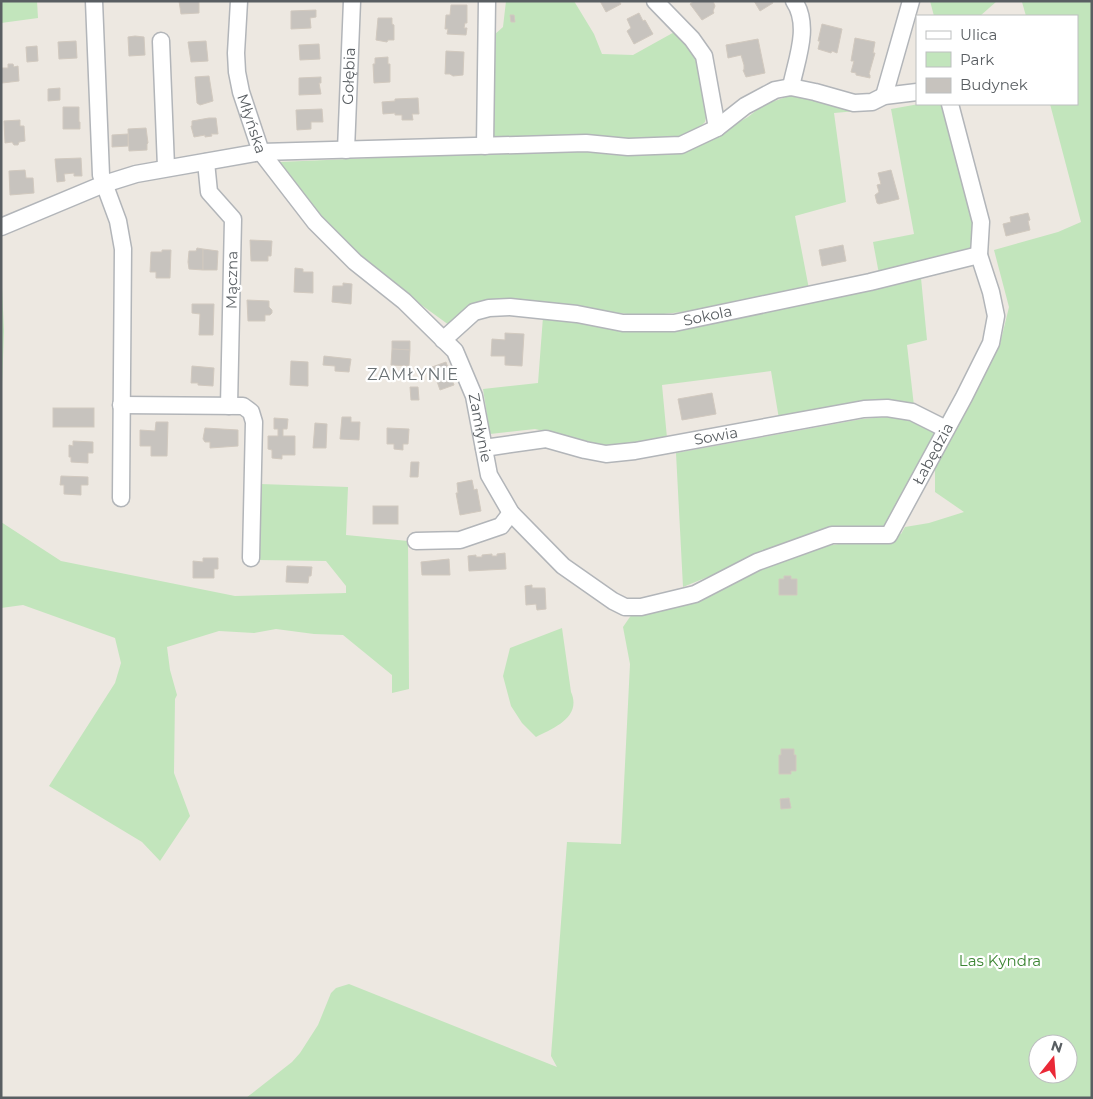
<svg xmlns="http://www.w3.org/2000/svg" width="1093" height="1099" viewBox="0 0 1093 1099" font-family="Montserrat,sans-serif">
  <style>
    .green { fill: #c2e5bc; fill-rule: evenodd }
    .building { fill: #c7c3be; stroke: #d1c9bf }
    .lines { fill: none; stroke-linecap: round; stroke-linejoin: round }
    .minor-casing { stroke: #b2b5b9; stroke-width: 19 }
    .minor { stroke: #fff; stroke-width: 16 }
    .labels { text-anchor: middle; stroke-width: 4.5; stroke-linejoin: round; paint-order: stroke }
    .street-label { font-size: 15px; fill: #595e62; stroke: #fff }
    .park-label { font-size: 15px; fill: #3d8634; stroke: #fff }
    .neighbourhood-label { font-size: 16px; letter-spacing: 1px; fill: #6a7174; stroke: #fff }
  </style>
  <rect width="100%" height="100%" fill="#ede8e1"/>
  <!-- green -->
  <g class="green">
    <polygon points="1,1 37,1 38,18 1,23"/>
    <polygon points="506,1 574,1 594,34 602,54 633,55 678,30 701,66 706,117 705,122 698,129 663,142 503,140 494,137 492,130 494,35 503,27"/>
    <polygon points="930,1 997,1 980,16 934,16"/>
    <path d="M 1019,1 L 1092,1 L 1092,1098 L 246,1098 L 292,1062 L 300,1053 L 318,1025 L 331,993 L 336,988 L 349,984 L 557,1067 L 551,1056 L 567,842 L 621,844 L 630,664 L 623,627 L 634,611 L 795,551 L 901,534 L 905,527 L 929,523 L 964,512 L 935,492 L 935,462 L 1000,344 L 1009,307 L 994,250 L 1058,232 L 1081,222 L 1050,104 L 1077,104 L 1077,16 L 1026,16 L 1022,2 ZM 1038,1044 L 1068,1044 L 1068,1074 L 1038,1074 Z"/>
    <polygon points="792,95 824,101 857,111 834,113 846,202 795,216 809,289 717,308 646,316 609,312 497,302 449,325 376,272 335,234 279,162 514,152 688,151 748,117 763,105"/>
    <polygon points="919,104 944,104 973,220 972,249 879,274 873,242 914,234 891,109"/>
    <polygon points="1,266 4,331 1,412"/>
    <polygon points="921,278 927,340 907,345 914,406 779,419 771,371 662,385 667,438 611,447 535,429 490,434 483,389 538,383 543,317 676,330"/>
    <polygon points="898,416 924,418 937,431 883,530 830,527 683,587 676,453 862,419"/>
    <polygon points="260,484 348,487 346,535 408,541 409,689 392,693 392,675 343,635 314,634 276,629 254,633 219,631 167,647 170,670 177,695 175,699 174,773 190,816 160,861 142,842 49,786 115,683 121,663 115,638 23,605 1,608 1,522 61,561 235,596 346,593 346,586 326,561 258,560"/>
    <path d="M 562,628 L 571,692 C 582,717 554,728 536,737 L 522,723 L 511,706 L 503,676 L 510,648 Z"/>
  </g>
  <!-- building -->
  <g class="building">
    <polygon points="199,1 199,13 181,14 179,1"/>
    <polygon points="600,1 619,1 621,4 606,12"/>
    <polygon points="694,1 713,1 715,6 713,11 714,13 702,20 690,4"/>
    <polygon points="754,1 772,1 773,3 760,11"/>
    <polygon points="451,5 467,5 467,23 465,23 464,28 467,28 466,35 447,34 448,29 445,29 446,15 450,15"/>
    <polygon points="316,10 316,17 310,18 311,28 291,29 291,11"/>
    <polygon points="639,13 643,21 645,20 653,34 634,44 627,31 631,28 627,19"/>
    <polygon points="510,15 514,15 515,22 511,22"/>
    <polygon points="378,18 392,18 392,24 394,25 394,40 388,40 387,42 376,40"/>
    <polygon points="822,24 842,29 837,53 832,51 831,53 818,49 820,41 818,41"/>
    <polygon points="135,36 144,37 145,55 129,56 128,37"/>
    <polygon points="855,38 875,42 873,53 875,53 869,74 870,75 870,78 856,75 856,73 851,72 854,61 851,61"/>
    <polygon points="758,39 765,73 746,77 743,70 744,70 744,65 741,55 728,58 726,45"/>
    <polygon points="76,41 77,58 59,59 58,42"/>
    <polygon points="206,41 208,61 191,62 188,42"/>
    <polygon points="319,44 320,59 300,60 299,45"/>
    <polygon points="37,46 38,61 27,62 26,47"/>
    <polygon points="446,51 464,52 463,75 453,76 450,74 445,74"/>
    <polygon points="388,57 388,64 390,64 390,82 374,83 373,64 375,64 375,58"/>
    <polygon points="8,64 13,64 14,67 18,66 19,81 2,83 1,68 8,68"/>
    <polygon points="209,76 213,101 200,105 197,103 195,77"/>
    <polygon points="321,77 321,83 319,83 321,94 299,95 299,78"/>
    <polygon points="60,88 60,100 48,101 48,89"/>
    <polygon points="418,98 419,114 412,114 413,120 402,120 402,115 395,115 395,113 383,114 382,102 395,101 395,99"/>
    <polygon points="63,107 79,107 79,122 80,122 80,129 63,129"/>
    <polygon points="322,109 323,122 311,122 311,129 297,130 296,110"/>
    <polygon points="209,118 216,118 218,134 211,134 212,136 205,137 205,135 194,137 191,126 192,126 192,121"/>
    <polygon points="20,120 20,126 24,126 25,141 19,142 18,145 14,145 12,142 5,143 4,121"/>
    <polygon points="146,128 148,143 147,144 147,150 129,151 128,129"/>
    <polygon points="128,134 128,146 112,147 112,135"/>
    <polygon points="81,158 82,176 74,176 74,173 64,174 65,181 57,182 55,159"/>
    <polygon points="25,170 26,178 33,178 34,193 10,195 9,171"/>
    <polygon points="891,170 899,199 879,204 877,203 875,195 879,192 877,185 881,184 878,173"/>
    <polygon points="1028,213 1030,220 1028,221 1030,230 1006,236 1003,224 1011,222 1010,217"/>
    <polygon points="250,240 272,241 271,256 268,256 268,261 251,261"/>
    <polygon points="843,245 846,261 822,266 819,250"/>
    <polygon points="197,248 203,249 203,270 189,269 188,262 189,251 196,251"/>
    <polygon points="203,249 218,251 217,270 203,270"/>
    <polygon points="162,250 171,250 170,278 156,278 156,272 150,272 151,252 162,252"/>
    <polygon points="295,268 303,269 303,272 313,272 313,293 294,292"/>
    <polygon points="343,283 352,284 351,304 332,302 333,286 343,286"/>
    <polygon points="247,300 269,301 269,307 272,310 272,313 270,315 265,315 265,321 248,321"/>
    <polygon points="192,304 214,304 213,335 199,335 200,314 192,313"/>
    <polygon points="505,333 524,334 522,366 505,365 505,356 491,356 492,339 505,340"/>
    <polygon points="392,341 410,341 410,350 392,349"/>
    <polygon points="392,349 410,350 409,366 391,365"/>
    <polygon points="324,356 351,359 349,372 335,371 335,366 323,365"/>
    <polygon points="291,361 308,362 308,386 290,385"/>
    <polygon points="446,362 454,385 440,390 432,367"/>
    <polygon points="192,366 214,368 213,386 198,385 198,383 191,383"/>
    <polygon points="410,387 418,387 419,400 411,400"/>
    <polygon points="712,393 716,414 682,420 678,399"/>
    <rect x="53" y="408" width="41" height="19"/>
    <polygon points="342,417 351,417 351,422 360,422 359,440 340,439"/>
    <polygon points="274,418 288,419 287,429 283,429 283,436 295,436 295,455 282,455 282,459 272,458 272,450 268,449 268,436 278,436 278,429 274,429"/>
    <polygon points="156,422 168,422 167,456 151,456 151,446 140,446 140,430 155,431"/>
    <polygon points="315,423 327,424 326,448 313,448"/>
    <polygon points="205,428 238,430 238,446 210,448 210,442 205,442 203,439"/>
    <polygon points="387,428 409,429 408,444 403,444 403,450 394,449 394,444 387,444"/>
    <polygon points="73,441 93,442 93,453 88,453 88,463 71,462 71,457 69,457 69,445 73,446"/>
    <polygon points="411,462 419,462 418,477 410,477"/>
    <polygon points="61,476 88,477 88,485 81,485 81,495 64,494 64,485 60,485"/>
    <polygon points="472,480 474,490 477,489 481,511 460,515 456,493 458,493 457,483"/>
    <rect x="373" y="506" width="25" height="18"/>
    <polygon points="505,553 506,569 469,571 468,556 476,555 476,557 482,557 482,555 492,554 492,556 497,556 497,554"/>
    <polygon points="203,558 218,558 218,569 214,569 214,578 193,578 193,561 203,562"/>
    <polygon points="449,559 450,575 422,575 421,562"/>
    <polygon points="287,566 312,567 311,576 309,576 308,583 286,582"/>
    <polygon points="784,576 791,576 791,579 797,579 797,595 779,595 779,579 784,579"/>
    <polygon points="532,585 532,588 545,588 546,609 537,610 536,604 526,605 525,586"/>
    <polygon points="781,749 794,749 794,755 796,755 796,771 791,771 791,774 779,774 779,755 781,755"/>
    <polygon points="789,798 791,808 781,809 780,799"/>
  </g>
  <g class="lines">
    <!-- minor casing -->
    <g class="minor-casing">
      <g id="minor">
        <polyline points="94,1 101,175 118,221 123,249 121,498"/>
        <path id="s1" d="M 239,1 L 236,53 L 237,72 L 241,92 L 261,152 L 315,222 L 355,262 L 404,301 L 455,351 L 474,396 L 489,475 L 511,513 L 563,566 L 613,601 L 625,607 L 641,607 L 695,594 L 757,562 L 832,535 L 889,535 L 964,397 L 991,343 L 996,316 L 991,292 L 979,255 L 981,222 L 950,104"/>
        <polyline points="655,1 692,39 704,56 717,128"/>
        <polyline points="161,41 166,167"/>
        <path d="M 791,87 C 796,61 811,26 794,1"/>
        <polyline points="884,96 911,1"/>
        <polyline points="485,146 487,1"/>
        <path id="s2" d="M 346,150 L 352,1"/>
        <polyline points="206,162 209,192 233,219 229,406"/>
        <polyline points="1,227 104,184 136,174 261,152 586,143 628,147 681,145 717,128 745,106 775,90 791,87 815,92 854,103 872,102 884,96 917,92"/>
        <path id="s3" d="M 443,340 L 474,312 L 489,308 L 510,307 L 577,314 L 623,323 L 674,323 L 870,282 L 979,255"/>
        <polyline points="121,405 243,406 251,412 254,422 251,558"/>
        <path id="s4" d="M 484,448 L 546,439 L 585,450 L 606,454 L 635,451 L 864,409 L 887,408 L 912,412 L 946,429"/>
        <polyline points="416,541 460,540 501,526 511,513"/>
      </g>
    </g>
    <!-- minor -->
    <use href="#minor" class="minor"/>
  </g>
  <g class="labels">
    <!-- street labels -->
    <g class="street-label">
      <text dy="5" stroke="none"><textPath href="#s2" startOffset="74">Gołębia</textPath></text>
      <text dy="5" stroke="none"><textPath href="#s1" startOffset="125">Młyńska</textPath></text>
      <text transform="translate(232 280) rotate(-89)" y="5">Mączna</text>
      <text dy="5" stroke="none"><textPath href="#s3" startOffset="278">Sokola</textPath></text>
      <text dy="5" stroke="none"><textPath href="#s1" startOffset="515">Zamłynie</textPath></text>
      <text dy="5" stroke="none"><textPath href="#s4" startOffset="236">Sowia</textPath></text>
      <text dy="5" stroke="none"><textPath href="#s1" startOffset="1126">Łabędzia</textPath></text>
    </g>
    <!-- park labels -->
    <g class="park-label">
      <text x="1000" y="966">Las Kyndra</text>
    </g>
    <!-- neighbourhood labels -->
    <g class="neighbourhood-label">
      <text x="413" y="380">ZAMŁYNIE</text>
    </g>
  </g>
  <!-- border -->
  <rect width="1093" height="1099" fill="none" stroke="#595e62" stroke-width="5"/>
  <!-- legend -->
  <rect x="916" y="15" width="162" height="90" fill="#ffffff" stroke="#bdbfc0"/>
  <rect x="926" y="31" width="25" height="8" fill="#ffffff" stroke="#bdbfc0"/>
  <text x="960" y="40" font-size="15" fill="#595e62">Ulica</text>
  <rect x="926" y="52" width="25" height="15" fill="#c2e5bc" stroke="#bdbfc0"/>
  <text x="960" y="65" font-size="15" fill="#595e62">Park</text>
  <rect x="926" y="78" width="25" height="15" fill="#c7c3be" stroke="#bdbfc0"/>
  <text x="960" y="90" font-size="15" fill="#595e62">Budynek</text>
  <!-- north arrow -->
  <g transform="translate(1053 1059) rotate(17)"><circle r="24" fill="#ffffff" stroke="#bdbfc0"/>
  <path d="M0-4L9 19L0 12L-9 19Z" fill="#ea2937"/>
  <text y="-8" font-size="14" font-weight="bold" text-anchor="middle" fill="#595e62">N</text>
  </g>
</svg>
